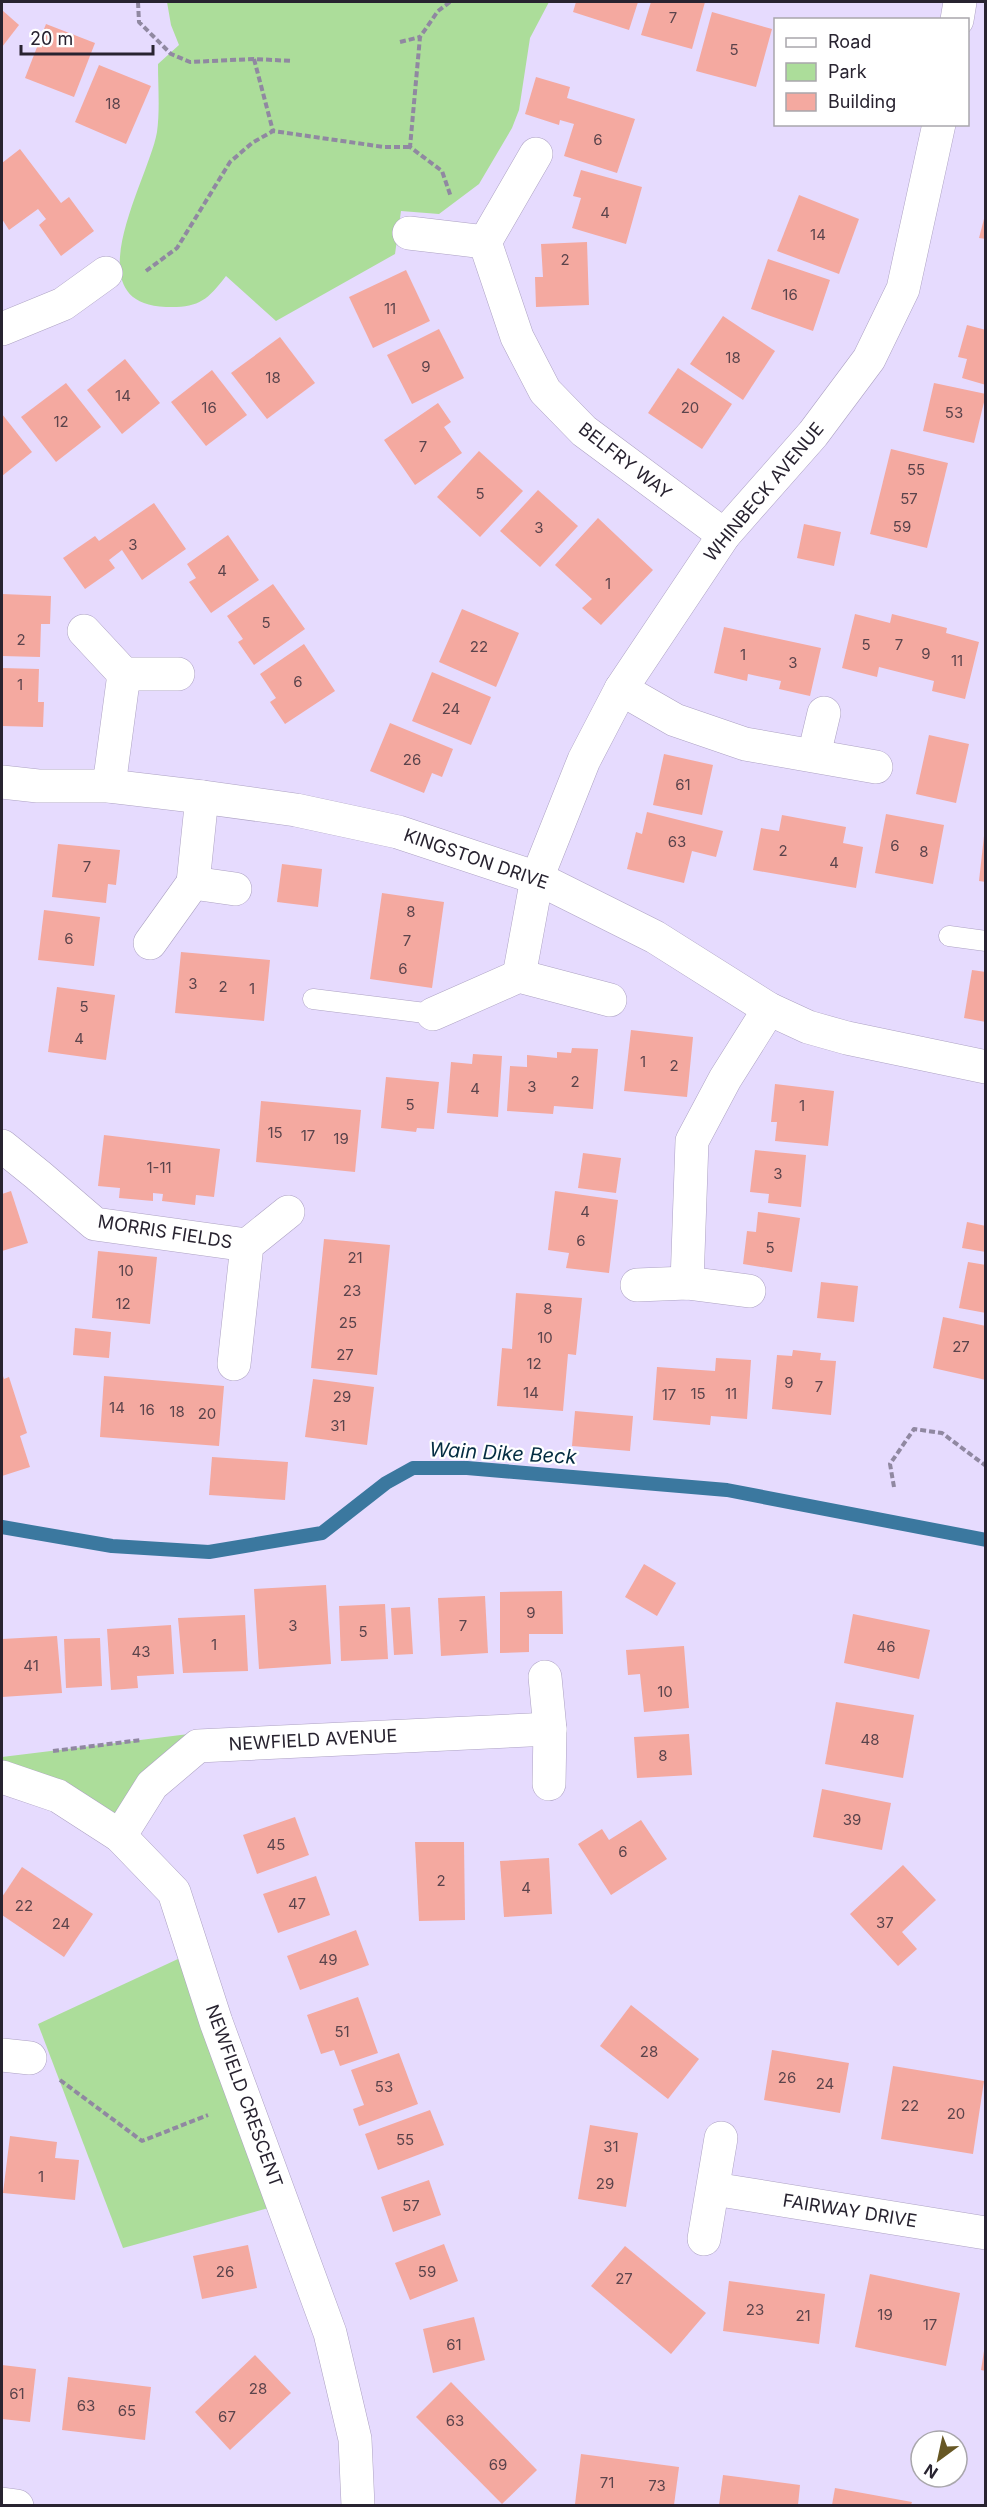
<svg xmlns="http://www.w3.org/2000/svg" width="987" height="2507" viewBox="0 0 987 2507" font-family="Inter,sans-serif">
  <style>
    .green { fill: #acdd9a }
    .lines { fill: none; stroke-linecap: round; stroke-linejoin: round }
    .stream { stroke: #3b789f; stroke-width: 14 }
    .building { fill: #f4a9a0 }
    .service-casing { stroke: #ada2c3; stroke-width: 21 }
    .minor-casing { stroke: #ada2c3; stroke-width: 34 }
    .path { stroke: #9088a1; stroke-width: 4; stroke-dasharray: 6 3; stroke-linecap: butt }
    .service { stroke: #fff; stroke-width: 20 }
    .minor { stroke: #fff; stroke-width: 33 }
    .labels { text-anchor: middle; stroke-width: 4.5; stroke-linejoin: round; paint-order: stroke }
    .number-label { font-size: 15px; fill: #5b444c }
    .street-label { font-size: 18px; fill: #282330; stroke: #fff }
    .water-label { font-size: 20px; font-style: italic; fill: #052d42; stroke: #fff }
  </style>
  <rect width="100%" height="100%" fill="#e6dbfe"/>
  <!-- green -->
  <g class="green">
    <path d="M 167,2 L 549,2 L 530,38 L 519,110 L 512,128 L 479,184 L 439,214 L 401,211 L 395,254 L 276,321 L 226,276 C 207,301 198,308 166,307 C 72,304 149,179 157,132 C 160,110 158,86 158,64 L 179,45 L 171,25 Z"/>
    <polygon points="189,1734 120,1836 2,1777 2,1757"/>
    <polygon points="193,1952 283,2204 123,2248 38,2024"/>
  </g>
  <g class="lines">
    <!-- stream -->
    <polyline class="stream" points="2,1527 112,1546 209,1552 322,1533 386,1483 413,1468 467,1468 727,1490 986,1540"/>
  </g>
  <!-- building -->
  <g class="building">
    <polygon points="576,2 638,2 629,30 573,12"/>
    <polygon points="651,2 705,2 692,49 641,35"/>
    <polygon points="2,10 19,25 2,47"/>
    <polygon points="712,12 772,29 756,87 696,71"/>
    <polygon points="46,24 95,43 74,97 25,78"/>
    <polygon points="99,65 151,86 126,144 75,122"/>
    <polygon points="536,77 570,87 567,98 635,119 617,173 564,156 574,124 560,120 559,125 525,114"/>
    <polygon points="20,149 61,203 69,197 94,231 61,256 39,225 46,219 38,209 9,230 2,219 2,163"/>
    <polygon points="581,170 642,187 626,244 572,228 581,198 573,196"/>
    <polygon points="799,195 859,219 839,274 777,251"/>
    <polygon points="985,215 986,215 986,239 979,238"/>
    <polygon points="587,242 589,305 536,307 535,277 543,277 541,244"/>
    <polygon points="768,259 830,280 813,331 751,309"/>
    <polygon points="406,270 430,321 373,348 349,297"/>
    <polygon points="723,316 775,351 743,400 690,364"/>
    <polygon points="967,325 986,330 986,385 962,378 967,359 958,357"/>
    <polygon points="439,329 464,378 412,404 387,355"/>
    <polygon points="280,337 315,383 267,419 231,373"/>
    <polygon points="125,359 160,403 122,434 87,390"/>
    <polygon points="678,368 732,404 702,449 648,413"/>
    <polygon points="212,370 247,415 206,446 171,402"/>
    <polygon points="66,383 101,427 56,462 21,417"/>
    <polygon points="934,383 986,394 974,443 923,431"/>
    <polygon points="438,403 451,422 444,427 462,453 415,485 384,440"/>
    <polygon points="2,414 32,452 2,476"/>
    <polygon points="891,449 948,463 927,548 870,534"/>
    <polygon points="479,451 523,491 480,537 437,497"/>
    <polygon points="538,490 578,526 540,567 500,531"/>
    <polygon points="154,503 186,549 142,580 122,550 109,560 115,568 85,589 63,558 95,536 99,541"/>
    <polygon points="598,518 653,570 601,625 582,608 592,599 555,565"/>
    <polygon points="804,524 841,532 834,566 797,558"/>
    <polygon points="228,535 259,580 211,613 189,582 196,578 187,564"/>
    <polygon points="273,584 305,629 254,665 238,642 243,639 227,616"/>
    <polygon points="2,594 51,596 50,624 41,624 40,657 2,656"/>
    <polygon points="462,609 519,633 496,687 439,662"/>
    <polygon points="855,614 890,623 892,614 947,628 946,633 979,642 965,699 932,691 934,681 879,667 877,677 842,668"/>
    <polygon points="724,627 821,648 810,696 779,689 781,681 748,674 747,681 714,673"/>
    <polygon points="304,644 335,691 285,724 270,702 276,698 260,674"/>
    <polygon points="2,668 39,669 38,702 44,702 43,727 2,726"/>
    <polygon points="432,672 491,697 471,745 412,721"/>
    <polygon points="390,723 453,749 442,777 432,773 424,793 370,771"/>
    <polygon points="929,735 969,744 956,803 916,794"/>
    <polygon points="664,754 713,765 702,815 653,805"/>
    <polygon points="647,812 723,831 716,857 692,851 684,883 627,869 636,832 642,834"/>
    <polygon points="886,814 944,825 933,884 875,873"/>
    <polygon points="782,815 846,827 843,843 863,847 856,888 753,870 761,828 779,831"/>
    <polygon points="984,836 986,837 986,882 979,881"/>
    <polygon points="58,844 120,850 116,885 108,884 106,903 52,897"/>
    <polygon points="282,864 322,869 318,907 277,902"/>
    <polygon points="382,893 444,902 432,988 370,979"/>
    <polygon points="44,910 100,917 94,966 38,960"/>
    <polygon points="181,952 270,960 264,1021 175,1013"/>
    <polygon points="972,970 986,972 986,1022 964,1018"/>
    <polygon points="57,987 115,995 106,1060 48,1052"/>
    <polygon points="631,1030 693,1037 687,1097 624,1091"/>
    <polygon points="572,1048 598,1049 593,1109 554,1106 553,1114 507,1111 510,1066 527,1067 527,1055 557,1058 557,1052 571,1053"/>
    <polygon points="473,1054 502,1056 498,1117 447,1113 451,1062 472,1064"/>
    <polygon points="386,1077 439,1082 434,1129 417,1128 416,1132 381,1128"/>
    <polygon points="775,1084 834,1091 828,1146 775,1141 777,1122 771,1122"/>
    <polygon points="261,1101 361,1110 355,1172 256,1162"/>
    <polygon points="104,1135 220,1149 214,1197 196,1195 195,1205 162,1201 163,1194 153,1193 153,1201 119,1198 120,1188 98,1186"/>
    <polygon points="755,1150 806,1155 801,1207 768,1203 769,1194 750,1192"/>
    <polygon points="583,1153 621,1158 616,1193 578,1188"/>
    <polygon points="11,1191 28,1243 2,1251 2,1194"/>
    <polygon points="555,1191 618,1200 609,1273 566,1268 569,1253 548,1250"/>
    <polygon points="758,1212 800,1218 792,1272 743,1264 747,1231 756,1232"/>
    <polygon points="967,1222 986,1226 986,1252 962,1248"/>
    <polygon points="324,1239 390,1245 377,1375 311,1368"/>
    <polygon points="98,1251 157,1257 150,1324 92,1318"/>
    <polygon points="968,1262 986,1265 986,1313 959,1308"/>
    <polygon points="821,1282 858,1286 854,1322 817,1318"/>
    <polygon points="516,1293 582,1298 576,1355 568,1354 563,1411 497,1406 502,1348 512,1349"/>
    <polygon points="943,1317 986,1326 986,1380 933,1368"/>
    <polygon points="75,1328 111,1332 109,1358 73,1355"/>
    <polygon points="793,1350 821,1353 820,1360 836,1361 831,1415 772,1409 777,1355 792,1356"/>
    <polygon points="716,1358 751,1360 747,1419 711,1416 710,1425 653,1420 657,1367 715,1371"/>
    <polygon points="2,1373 4,1379 9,1377 27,1433 20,1436 30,1467 2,1476"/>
    <polygon points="104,1376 224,1386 219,1446 100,1437"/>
    <polygon points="313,1379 374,1387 367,1445 305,1437"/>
    <polygon points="575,1411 633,1416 630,1451 572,1446"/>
    <polygon points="212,1457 288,1462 285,1500 209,1495"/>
    <polygon points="644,1564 676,1583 657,1616 625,1597"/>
    <polygon points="326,1585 331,1664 259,1669 254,1589"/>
    <polygon points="562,1591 563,1634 529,1634 529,1652 500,1653 500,1592"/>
    <polygon points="485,1596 488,1653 441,1656 438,1598"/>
    <polygon points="385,1604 388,1659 341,1661 339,1606"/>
    <polygon points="410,1607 413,1654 394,1655 391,1608"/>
    <polygon points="853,1614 930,1630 919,1679 844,1663"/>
    <polygon points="245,1615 248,1671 183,1673 178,1618"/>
    <polygon points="171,1625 174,1674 137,1676 138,1688 111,1690 107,1629"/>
    <polygon points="57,1636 62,1693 2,1697 2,1639"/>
    <polygon points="100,1638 102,1686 66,1688 64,1639"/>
    <polygon points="684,1646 689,1708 644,1712 640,1674 628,1675 626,1650"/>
    <polygon points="836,1702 914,1715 903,1778 825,1764"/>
    <polygon points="689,1734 692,1775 637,1778 634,1737"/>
    <polygon points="822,1789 891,1803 882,1850 813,1837"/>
    <polygon points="295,1817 309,1855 257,1874 243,1835"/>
    <polygon points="641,1820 667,1859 611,1895 578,1844 602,1829 609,1840"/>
    <polygon points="415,1842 464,1842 465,1920 419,1921"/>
    <polygon points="549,1858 552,1914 504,1917 500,1861"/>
    <polygon points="903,1865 936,1900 902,1932 917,1949 898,1966 850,1914"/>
    <polygon points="22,1867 93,1914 64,1957 2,1915 2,1897"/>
    <polygon points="316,1876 330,1915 278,1933 263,1894"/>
    <polygon points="356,1930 369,1965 300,1990 287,1956"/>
    <polygon points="358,1997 378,2053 340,2066 334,2050 321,2054 307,2015"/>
    <polygon points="631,2005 699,2059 668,2099 600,2046"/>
    <polygon points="772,2050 849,2063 840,2113 764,2100"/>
    <polygon points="399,2053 418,2104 359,2126 353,2109 364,2105 351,2070"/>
    <polygon points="893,2066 984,2081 973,2154 881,2139"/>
    <polygon points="430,2110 444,2145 378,2170 365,2134"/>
    <polygon points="590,2125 638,2133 626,2207 578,2199"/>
    <polygon points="10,2136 57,2142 55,2158 79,2160 75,2200 3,2193"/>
    <polygon points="429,2180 441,2215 393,2232 381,2197"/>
    <polygon points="444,2244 458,2281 410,2300 395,2263"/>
    <polygon points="248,2245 257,2288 202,2299 193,2256"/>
    <polygon points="625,2246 706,2313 671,2354 591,2286"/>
    <polygon points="870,2274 960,2293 946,2366 855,2347"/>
    <polygon points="729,2281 825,2294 819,2344 723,2331"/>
    <polygon points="474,2317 485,2360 433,2373 423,2329"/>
    <polygon points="984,2351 986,2351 986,2371 981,2370"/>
    <polygon points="255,2355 291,2393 230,2450 195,2412"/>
    <polygon points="2,2365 36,2369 30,2422 2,2419"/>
    <polygon points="68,2377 151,2387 145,2440 62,2430"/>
    <polygon points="451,2382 537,2470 502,2504 416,2417"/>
    <polygon points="581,2454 679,2467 674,2505 575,2504"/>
    <polygon points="723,2475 800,2485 798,2505 719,2505"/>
    <polygon points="835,2488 912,2502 911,2505 832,2505"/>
  </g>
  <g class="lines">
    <!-- service casing -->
    <g class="service-casing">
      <g id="service">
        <polyline points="949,936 986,941"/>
        <polyline points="313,999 433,1014"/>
      </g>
    </g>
    <!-- minor casing -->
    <g class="minor-casing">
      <g id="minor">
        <polyline points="957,20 960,2"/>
        <polyline points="536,154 485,242 517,337 545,391 584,431 724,535"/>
        <polyline points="409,233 485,242"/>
        <polyline points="2,329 63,304 106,273"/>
        <polyline points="84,631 124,674 178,674"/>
        <polyline points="621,689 675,720 745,744 876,767"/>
        <polyline points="814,755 824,713"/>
        <polyline points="2,782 38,786 109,786 202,797 296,810 398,832 537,878 655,937 769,1009 808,1027 847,1038 986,1067"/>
        <polyline points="109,786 124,674"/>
        <polyline points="193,883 202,797"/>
        <polyline points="150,943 193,883 235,889"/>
        <polyline points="519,976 537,878 584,760 621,689 724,535 813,434 869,359 903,289 939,124"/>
        <polyline points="433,1014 519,976 610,1000"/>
        <polyline points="2,1146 38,1175 95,1224 247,1245"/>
        <polyline points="687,1283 692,1141 725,1079 769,1009"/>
        <polyline points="637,1285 687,1283 749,1291"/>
        <polyline points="234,1364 247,1245 288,1212"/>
        <polyline points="545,1677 550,1729 549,1784"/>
        <polyline points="2,1777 58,1796 120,1836 174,1892 216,2022 330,2333 355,2439 358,2506"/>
        <polyline points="120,1836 152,1785 198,1746 550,1729"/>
        <polyline points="2,2055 30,2058"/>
        <polyline points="714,2189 986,2233"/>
        <polyline points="704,2239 721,2138"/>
        <polyline points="2,2504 17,2506"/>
      </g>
    </g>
    <!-- path -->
    <g class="path">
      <polyline points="138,2 139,22 171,54 190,62 254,59 293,61"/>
      <polyline points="450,2 438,11 420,37 410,147 442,171 451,197"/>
      <polyline points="400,42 420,37"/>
      <polyline points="254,59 273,131"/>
      <polyline points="146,271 177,248 230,162 252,143 273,131 384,147 410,147"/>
      <polyline points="894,1487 890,1464 914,1429 942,1433 986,1466"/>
      <polyline points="53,1751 141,1740"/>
      <polyline points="60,2080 142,2141 208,2115"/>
    </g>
    <!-- service -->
    <use href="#service" class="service"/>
    <!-- minor -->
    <use href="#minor" class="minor"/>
  </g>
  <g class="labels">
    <!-- number labels -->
    <g class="number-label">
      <text x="673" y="23">7</text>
      <text x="734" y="55">5</text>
      <text x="113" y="109">18</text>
      <text x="598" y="145">6</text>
      <text x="605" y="218">4</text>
      <text x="818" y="240">14</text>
      <text x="565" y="265">2</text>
      <text x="790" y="300">16</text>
      <text x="390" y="314">11</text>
      <text x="733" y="363">18</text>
      <text x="426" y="372">9</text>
      <text x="273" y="383">18</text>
      <text x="123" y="401">14</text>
      <text x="209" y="413">16</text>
      <text x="690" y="413">20</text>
      <text x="954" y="418">53</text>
      <text x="61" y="427">12</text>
      <text x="423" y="452">7</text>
      <text x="916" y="475">55</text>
      <text x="480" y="499">5</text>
      <text x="909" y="504">57</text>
      <text x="902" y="532">59</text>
      <text x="539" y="533">3</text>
      <text x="133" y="550">3</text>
      <text x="222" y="576">4</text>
      <text x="608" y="589">1</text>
      <text x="266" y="628">5</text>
      <text x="21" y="645">2</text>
      <text x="866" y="650">5</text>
      <text x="899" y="650">7</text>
      <text x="479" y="652">22</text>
      <text x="926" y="659">9</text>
      <text x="743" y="660">1</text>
      <text x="957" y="666">11</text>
      <text x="793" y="668">3</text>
      <text x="298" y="687">6</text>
      <text x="20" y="690">1</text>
      <text x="451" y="714">24</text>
      <text x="412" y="765">26</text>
      <text x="683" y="790">61</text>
      <text x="677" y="847">63</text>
      <text x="895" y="851">6</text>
      <text x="783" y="856">2</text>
      <text x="924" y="857">8</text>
      <text x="834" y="868">4</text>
      <text x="87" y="872">7</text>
      <text x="411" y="917">8</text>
      <text x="69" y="944">6</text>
      <text x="407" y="946">7</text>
      <text x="403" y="974">6</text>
      <text x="193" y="989">3</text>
      <text x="223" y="992">2</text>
      <text x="252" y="994">1</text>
      <text x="84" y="1012">5</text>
      <text x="79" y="1044">4</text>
      <text x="643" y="1067">1</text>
      <text x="674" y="1071">2</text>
      <text x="575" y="1087">2</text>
      <text x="532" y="1092">3</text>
      <text x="475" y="1094">4</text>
      <text x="410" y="1110">5</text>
      <text x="802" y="1111">1</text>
      <text x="275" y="1138">15</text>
      <text x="308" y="1141">17</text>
      <text x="341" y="1144">19</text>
      <text x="159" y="1173">1-11</text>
      <text x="778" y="1179">3</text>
      <text x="585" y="1217">4</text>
      <text x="581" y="1246">6</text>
      <text x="770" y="1253">5</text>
      <text x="355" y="1263">21</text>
      <text x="126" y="1276">10</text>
      <text x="352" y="1296">23</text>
      <text x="123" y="1309">12</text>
      <text x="548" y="1314">8</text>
      <text x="348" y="1328">25</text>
      <text x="545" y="1343">10</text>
      <text x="961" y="1352">27</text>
      <text x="345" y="1360">27</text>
      <text x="534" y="1369">12</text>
      <text x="789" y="1388">9</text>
      <text x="819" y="1392">7</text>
      <text x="531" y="1398">14</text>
      <text x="698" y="1399">15</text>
      <text x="731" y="1399">11</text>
      <text x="669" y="1400">17</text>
      <text x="342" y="1402">29</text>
      <text x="117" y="1413">14</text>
      <text x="147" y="1415">16</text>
      <text x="177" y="1417">18</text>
      <text x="207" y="1419">20</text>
      <text x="338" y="1431">31</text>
      <text x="531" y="1618">9</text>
      <text x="293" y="1631">3</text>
      <text x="463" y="1631">7</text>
      <text x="363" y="1637">5</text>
      <text x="214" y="1650">1</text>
      <text x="886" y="1652">46</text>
      <text x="141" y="1657">43</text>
      <text x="31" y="1671">41</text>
      <text x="665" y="1697">10</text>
      <text x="870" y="1745">48</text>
      <text x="663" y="1761">8</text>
      <text x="852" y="1825">39</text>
      <text x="276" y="1850">45</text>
      <text x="623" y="1857">6</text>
      <text x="441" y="1886">2</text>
      <text x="526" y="1893">4</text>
      <text x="297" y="1909">47</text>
      <text x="24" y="1911">22</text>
      <text x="885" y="1928">37</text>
      <text x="61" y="1929">24</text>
      <text x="328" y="1965">49</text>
      <text x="342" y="2037">51</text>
      <text x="649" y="2057">28</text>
      <text x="787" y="2083">26</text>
      <text x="825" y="2089">24</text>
      <text x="384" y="2092">53</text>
      <text x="910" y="2111">22</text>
      <text x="956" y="2119">20</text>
      <text x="405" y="2145">55</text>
      <text x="611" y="2152">31</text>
      <text x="41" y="2182">1</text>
      <text x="605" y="2189">29</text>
      <text x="411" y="2211">57</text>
      <text x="225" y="2277">26</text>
      <text x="427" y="2277">59</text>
      <text x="624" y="2284">27</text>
      <text x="755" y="2315">23</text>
      <text x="885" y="2320">19</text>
      <text x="803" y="2321">21</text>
      <text x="930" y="2330">17</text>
      <text x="454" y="2350">61</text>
      <text x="258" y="2394">28</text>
      <text x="17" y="2399">61</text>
      <text x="86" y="2411">63</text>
      <text x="127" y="2416">65</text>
      <text x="227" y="2422">67</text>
      <text x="455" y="2426">63</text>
      <text x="498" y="2470">69</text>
      <text x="607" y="2488">71</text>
      <text x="657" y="2491">73</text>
    </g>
    <!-- street labels -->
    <g class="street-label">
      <text transform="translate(625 461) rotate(38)" y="6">BELFRY WAY</text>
      <text transform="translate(764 492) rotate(-50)" y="6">WHINBECK AVENUE</text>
      <text transform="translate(476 859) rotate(19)" y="6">KINGSTON DRIVE</text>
      <text transform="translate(165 1232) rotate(9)" y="6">MORRIS FIELDS</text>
      <text transform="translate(313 1740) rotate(-3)" y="6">NEWFIELD AVENUE</text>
      <text transform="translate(244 2096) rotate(70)" y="6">NEWFIELD CRESCENT</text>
      <text transform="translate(850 2211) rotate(9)" y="6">FAIRWAY DRIVE</text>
    </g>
    <!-- water labels -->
    <g class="water-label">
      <text transform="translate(503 1453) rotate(3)" y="7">Wain Dike Beck</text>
    </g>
  </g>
  <!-- border -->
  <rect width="987" height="2507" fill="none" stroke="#282330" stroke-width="6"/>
  <!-- legend -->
  <rect x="774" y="18" width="195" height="108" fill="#ffffff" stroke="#a9a7ac" stroke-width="1.5"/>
  <rect x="786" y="38" width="30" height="9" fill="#ffffff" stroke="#a9a7ac" stroke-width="1.5"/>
  <text x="828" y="48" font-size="18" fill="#282330">Road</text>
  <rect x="786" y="63" width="30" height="18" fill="#acdd9a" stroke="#a9a7ac" stroke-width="1.5"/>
  <text x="828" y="78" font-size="18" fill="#282330">Park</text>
  <rect x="786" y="93" width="30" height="18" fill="#f4a9a0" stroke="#a9a7ac" stroke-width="1.5"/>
  <text x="828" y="108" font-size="18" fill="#282330">Building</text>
  <!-- north arrow -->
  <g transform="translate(939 2459) rotate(213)"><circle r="28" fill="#ffffff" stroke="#a9a7ac" stroke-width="1.5"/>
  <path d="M0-4.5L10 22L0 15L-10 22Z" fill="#675724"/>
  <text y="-9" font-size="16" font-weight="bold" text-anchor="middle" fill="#282330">N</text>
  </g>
  <!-- scale -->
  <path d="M21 45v9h132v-9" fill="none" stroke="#282330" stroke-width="3"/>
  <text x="30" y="45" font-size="18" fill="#282330" stroke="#ffffff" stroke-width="4.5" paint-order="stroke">20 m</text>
</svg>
